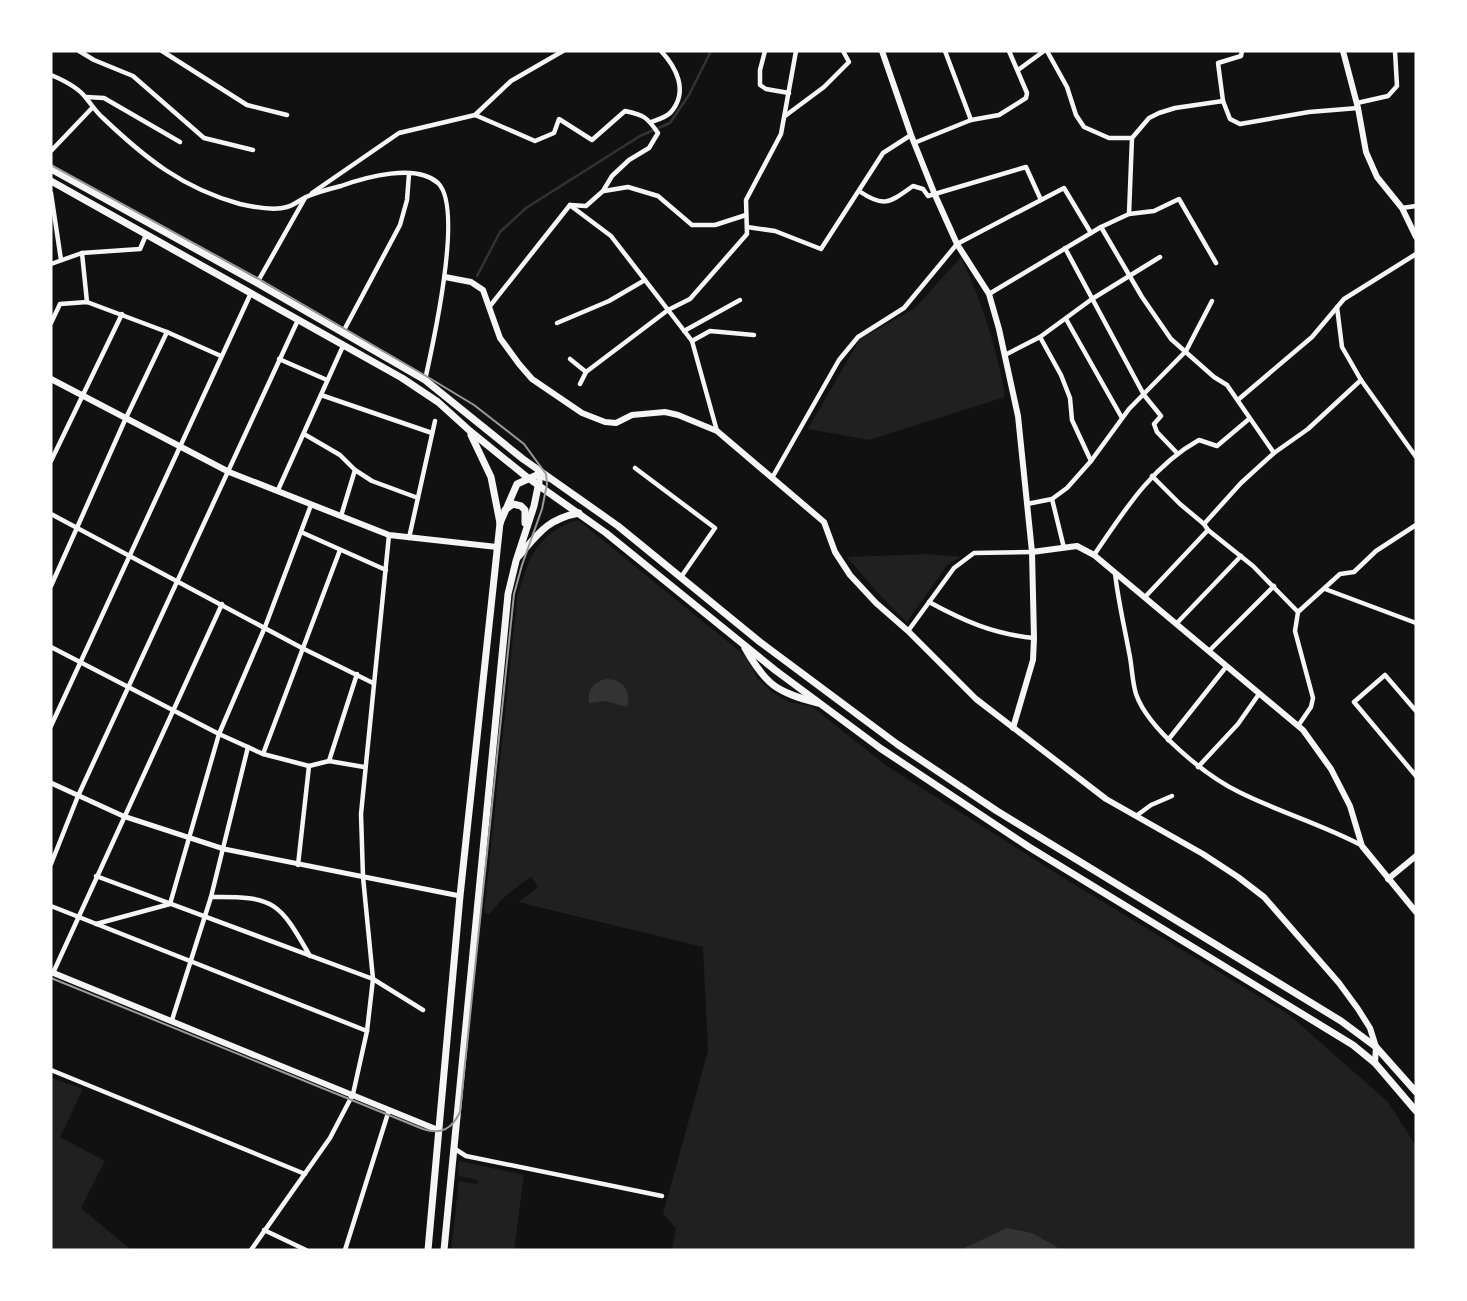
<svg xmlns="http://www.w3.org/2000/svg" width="1467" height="1301" viewBox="0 0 1467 1301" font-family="Roboto,sans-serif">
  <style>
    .green { fill: #202020 }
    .water { fill: #333 }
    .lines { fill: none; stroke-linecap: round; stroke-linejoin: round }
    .stream { stroke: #333; stroke-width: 2.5 }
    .minor { stroke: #f5f5f5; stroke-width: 4.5 }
    .tertiary { stroke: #f5f5f5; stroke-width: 5 }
    .secondary { stroke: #f5f5f5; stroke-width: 6 }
    .primary { stroke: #f5f5f5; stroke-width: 7 }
    .tram { stroke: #9a9a9a; stroke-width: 2 }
  </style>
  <rect width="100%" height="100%" fill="#111"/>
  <!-- green -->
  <g class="green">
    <path d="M 961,257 C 982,303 997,347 1005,397 L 869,440 L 808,429 L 860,339 L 915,308 Z"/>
    <path d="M 578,520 L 749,659 L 756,677 L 772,692 L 789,702 L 811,706 L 887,766 L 1067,880 L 1288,1014 L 1388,1102 L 1416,1146 L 1416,1250 L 672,1250 L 676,1228 L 663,1214 L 708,1051 L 703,947 L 518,902 L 538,887 L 531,877 C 515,888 501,898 490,914 L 484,913 L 517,599 C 527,561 537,532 578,520 Z"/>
    <polygon points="928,554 961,557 947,565 907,622 879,594 847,557"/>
    <polygon points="51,1078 83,1089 60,1137 105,1161 81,1208 131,1250 51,1250"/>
    <polygon points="459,1161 524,1175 514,1250 451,1250 459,1181 477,1184 478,1180 458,1176"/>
  </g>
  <!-- water -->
  <g class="water">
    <path d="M 607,679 C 623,680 632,691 627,707 L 605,701 L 589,703 C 587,690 594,681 607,679 Z"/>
    <polygon points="1007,1228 1032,1233 1062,1250 960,1250"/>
  </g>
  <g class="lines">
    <!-- stream -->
    <polyline class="stream" points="477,276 500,232 526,208 640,136 670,123 689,95 711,51"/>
    <!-- minor -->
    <g class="minor">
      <polyline points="79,51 94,60 133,76 204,138 253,150"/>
      <polyline points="162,51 247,105 287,115"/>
      <polyline points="765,51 760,70 760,85 766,89 789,93"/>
      <polyline points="945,51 971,120"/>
      <polyline points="1047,51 1067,87 1076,115 1084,127 1109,138 1132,138 1149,118 1159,113 1175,108 1223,101 1230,119 1240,124 1309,112 1358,108"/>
      <polyline points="1018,70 1044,51"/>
      <path d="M 51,75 C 63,80 78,87 86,98 C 92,105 96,112 103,118 C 145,158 182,188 240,204 C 253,207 274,211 287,207 C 294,205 300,200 306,197 C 317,192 329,189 341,186 C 366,177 416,163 438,183 C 464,208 433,344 425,380"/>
      <polyline points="86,97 104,98 180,142"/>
      <polyline points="1223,101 1218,63 1241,56 1242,51"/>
      <polyline points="1357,103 1388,96 1397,86 1395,51"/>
      <path d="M 475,115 L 535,141 L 554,133 L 559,119 L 592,140 L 625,111 C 644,115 647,117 658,133 L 649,148 L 629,160 L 612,176 L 603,191 L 586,206 L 570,205"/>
      <polyline points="785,116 824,87 849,62 843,51"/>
      <path d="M 651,122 C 657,120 667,117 671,112 C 689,91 676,67 661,51"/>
      <polyline points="914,143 971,120 999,115 1026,98 1027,93 1009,51"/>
      <polyline points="51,151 92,108"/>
      <polyline points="604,191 628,187 658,196 692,225 715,225 746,215"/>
      <path d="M 859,191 C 884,208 889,203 913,186 L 923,189 L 928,196 L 1026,167 L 1041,200"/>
      <polyline points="51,193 61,260"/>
      <polyline points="312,193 399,133 475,115 511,81 563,51"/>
      <polyline points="571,206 611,236 692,341 717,431"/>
      <polyline points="1402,208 1416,206"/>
      <polyline points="1129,214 1132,138"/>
      <polyline points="747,227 775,231 821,249 883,153 911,135"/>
      <polyline points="1101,227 1142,297 1171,339 1214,377 1227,385 1274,453"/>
      <polyline points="1065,248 1144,395 1161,416 1154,424 1157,432 1177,453"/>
      <polyline points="82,253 87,302"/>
      <polyline points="51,264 82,253 140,249 146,235"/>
      <polyline points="257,283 305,198"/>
      <polyline points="989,294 1101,227 1129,214 1154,211 1179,199 1216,263"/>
      <polyline points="490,306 570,205"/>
      <polyline points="1337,307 1342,347 1361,380 1416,457"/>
      <polyline points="1066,319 1122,418"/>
      <polyline points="51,323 60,304 87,302 167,332 221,356"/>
      <polyline points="557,323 609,301 645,280"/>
      <polyline points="684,331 740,300"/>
      <polyline points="343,332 400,225 407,200 409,174"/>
      <polyline points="1040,337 1061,375 1070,398 1072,420 1091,461"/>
      <polyline points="692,341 710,331 754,335"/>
      <polyline points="1005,355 1040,337 1092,299 1160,257"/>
      <polyline points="279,359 327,380"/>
      <polyline points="570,359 586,372"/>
      <polyline points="580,384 586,372 668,310 690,299 747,234 746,200 781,134 796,51"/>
      <polyline points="321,395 432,433"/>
      <polyline points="1239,399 1312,337 1344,299 1416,254"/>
      <polyline points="304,434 340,455 355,470 372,481 418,498"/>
      <polyline points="51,461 122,314"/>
      <polyline points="635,468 715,528 681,577"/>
      <polyline points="1152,476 1180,504 1204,524 1208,530 1253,566 1298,612 1295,631 1313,698 1311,707 1298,726"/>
      <polyline points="772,478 839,360 858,337 904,308 957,244 1064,188 1091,233"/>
      <polyline points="278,490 343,346"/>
      <polyline points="1052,499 1064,548"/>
      <polyline points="1027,504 1052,499 1067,488 1091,461 1129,409 1186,351 1212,301"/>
      <polyline points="51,514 302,648 373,683"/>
      <polyline points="341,516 355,470"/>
      <polyline points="1204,524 1241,483 1274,453 1308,429 1361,380"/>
      <polyline points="301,532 386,570"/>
      <polyline points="409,538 435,421"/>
      <path d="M 1094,555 C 1124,511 1152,466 1199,440 L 1217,446 L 1249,419"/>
      <path d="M 1115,573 C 1118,600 1124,625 1129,652 C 1132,665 1132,681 1136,694 C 1148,729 1206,776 1239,792 C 1279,812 1321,824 1361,845"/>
      <polyline points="51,586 125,420 167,332"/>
      <polyline points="1325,589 1416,623"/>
      <polyline points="1145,597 1208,530"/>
      <path d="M 929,602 C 964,621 993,634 1034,638"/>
      <polyline points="1298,612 1340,574 1354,572 1376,551 1416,525"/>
      <polyline points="1176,624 1241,556"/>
      <polyline points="908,631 954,568 974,553 1032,552"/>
      <polyline points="51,647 219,734 263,754 309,766 329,761 364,767"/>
      <polyline points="1209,651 1274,586"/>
      <polyline points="1416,711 1385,675 1354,702 1416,776"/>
      <polyline points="51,726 251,293"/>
      <polyline points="1168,740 1226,667"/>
      <polyline points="263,754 340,550"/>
      <polyline points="329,761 357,674"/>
      <polyline points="1198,767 1238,724 1259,694"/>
      <polyline points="1136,816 1151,805 1172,796"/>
      <polyline points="51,864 78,796 298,320"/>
      <polyline points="298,865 309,766"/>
      <polyline points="96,876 373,979 423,1010"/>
      <path d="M 211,897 C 275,896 279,902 310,956"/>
      <polyline points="51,906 367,1031"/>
      <polyline points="96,924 170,904 219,734 265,627 311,505"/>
      <polyline points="53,973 222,604"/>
      <polyline points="172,1020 211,897 248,747"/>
      <polyline points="51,1070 305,1174"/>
      <polyline points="455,1149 466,1156 662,1196"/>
      <polyline points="264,1230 306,1250"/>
      <polyline points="251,1250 330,1138 353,1094 367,1031 373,979 363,877 361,814 389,535"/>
      <polyline points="345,1250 389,1110"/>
    </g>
    <!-- tertiary -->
    <polyline class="tertiary" points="51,783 123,816 224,849 460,896"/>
    <!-- secondary -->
    <g class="secondary">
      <polyline points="882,51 911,135 935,195 957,244 989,294 999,329 1018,416 1032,552 1034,638 1033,660 1013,728"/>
      <polyline points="1343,51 1358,108 1366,152 1377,177 1402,208 1416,237"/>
      <polyline points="445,277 471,282 483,290 500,338 519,364 532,379 582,413 605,422 616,423 632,415 665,412 678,415 717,431 824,522 835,552 850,575 876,603 908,631 976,699 1106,799 1203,854 1238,877 1264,897 1339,983 1358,1009 1370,1028 1376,1047 1375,1063"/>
      <polyline points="51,379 229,472 389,535 497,547"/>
      <polyline points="1032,552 1077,546 1094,555 1303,730 1331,769 1350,806 1362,846 1416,912"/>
      <polyline points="1388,879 1416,856"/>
      <polyline points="51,972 438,1130"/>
    </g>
    <!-- primary -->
    <g class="primary">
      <polyline points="51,169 257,283 425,380 523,459 618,526 760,642 897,744 997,811 1341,1021 1376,1047 1416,1092"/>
      <polyline points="51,181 402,378 438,402 470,431 528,478 606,533 775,670 880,748 1029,847 1353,1045 1375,1063 1416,1111"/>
      <polyline points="471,435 491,477 500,523"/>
      <polyline points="505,510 513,504 521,506 525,510 525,523"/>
      <path d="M 518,557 C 538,534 547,519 579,513"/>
      <path d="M 745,648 C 766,685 776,692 818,703"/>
      <polyline points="428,1250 460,896 500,523 517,484 537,475 548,478"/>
      <polyline points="444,1250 508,594 516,561 534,506 539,482"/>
    </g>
    <!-- tram -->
    <path class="tram" d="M 51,165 L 259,279 L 426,376 L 474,405 L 524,444 L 546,474 L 547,484 L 542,509 L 522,565 L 514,594 L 460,1112 C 452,1129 441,1135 423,1129 L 51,978"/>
  </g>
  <!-- border -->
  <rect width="1467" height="1301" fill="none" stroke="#ffffff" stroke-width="105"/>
</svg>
